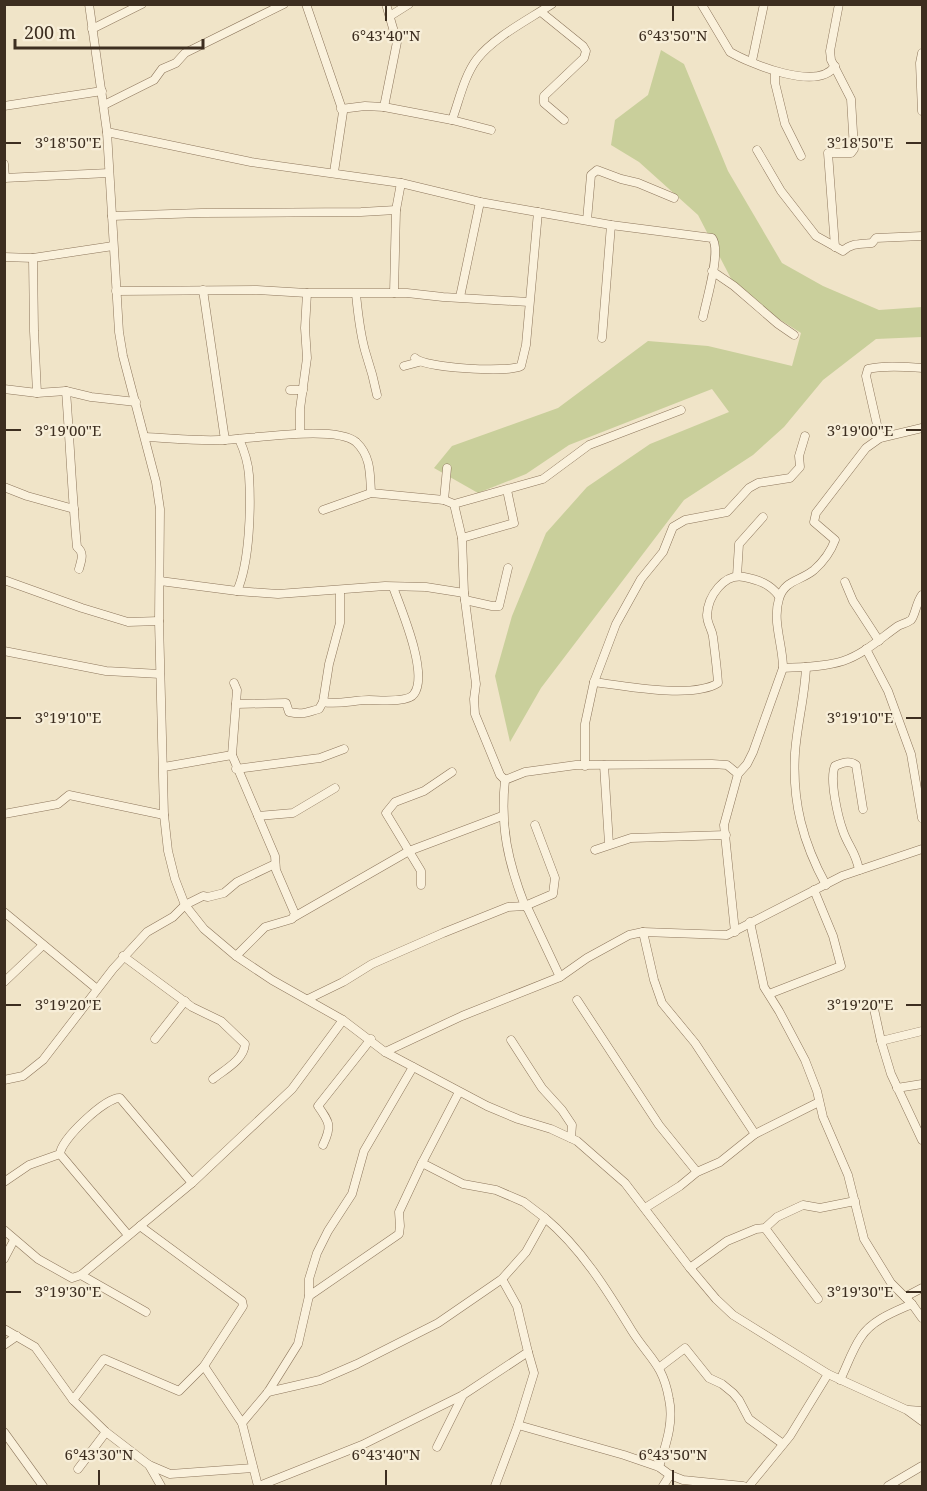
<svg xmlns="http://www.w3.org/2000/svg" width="927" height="1491" viewBox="0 0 927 1491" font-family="'Noto Serif',serif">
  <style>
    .green { fill: #c9cf9b }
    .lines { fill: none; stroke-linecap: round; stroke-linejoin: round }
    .minor-casing { stroke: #8d765c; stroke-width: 9 }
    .minor { stroke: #faf1dc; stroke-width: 8 }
    .ticks { fill: none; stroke: #3d2e20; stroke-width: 2 }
    .ticks-label { font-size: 15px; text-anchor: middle; fill: #3d2e20; stroke: #f7eed8; stroke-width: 4.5; stroke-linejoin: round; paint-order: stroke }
  </style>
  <rect width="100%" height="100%" fill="#f0e4c8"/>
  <!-- green -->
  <polygon class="green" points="661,50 684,64 728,171 782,263 823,286 879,310 922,307 922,337 876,339 823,380 784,427 753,455 684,500 541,688 510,742 495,676 512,616 546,533 587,487 650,444 729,412 712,389 569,445 526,474 478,493 434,468 452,446 558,408 648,341 708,346 792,366 801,333 739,294 698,215 639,162 611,145 615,120 648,95"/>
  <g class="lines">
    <!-- minor casing -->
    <g class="minor-casing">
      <g id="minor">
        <polyline points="89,4 107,132 119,332 123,356 156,482 160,509 159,621 164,815 168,851 175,879 185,905 204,929 236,956 272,980 343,1020 385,1052 487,1106 518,1119 551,1129 577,1141 625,1183 690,1268 716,1299 733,1315 828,1374 907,1410 922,1421"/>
        <polyline points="306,4 343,112 334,172"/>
        <path d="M 702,5 L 730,52 C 751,64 818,92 835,66"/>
        <polyline points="541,12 583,46 586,51 584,58 544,96 544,103 564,120"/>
        <polyline points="390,16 409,4"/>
        <polyline points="92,29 142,4"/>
        <polyline points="922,53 920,63 922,111"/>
        <polyline points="752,61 764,4"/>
        <polyline points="775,72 775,83 785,124 801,156"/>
        <polyline points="104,105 154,80 162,69 176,63 185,53 284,4"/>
        <polyline points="4,106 102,91"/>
        <polyline points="384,107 397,42 386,4"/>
        <path d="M 341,109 L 365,106 L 384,107 L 452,120 C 459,101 464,76 477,59 C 494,37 528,20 552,4"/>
        <polyline points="452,120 491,130"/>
        <path d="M 107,132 L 251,162 L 401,183 L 480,202 L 611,225 L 712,238 C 722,250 706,301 703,317"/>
        <path d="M 757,150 L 781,191 L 816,236 L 843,251 C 851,243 861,244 872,243 L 876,238 L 922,236"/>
        <polyline points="4,164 5,178"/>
        <polyline points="4,178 109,173"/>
        <polyline points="112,216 201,213 361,212 396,210"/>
        <polyline points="587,220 591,175 597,170 621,179 638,183 674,198"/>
        <polyline points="835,247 828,153 851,153 854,149 851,99 831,60 830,51 839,4"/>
        <polyline points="4,257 33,258 113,246"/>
        <polyline points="33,258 34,331 37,393"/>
        <polyline points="712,271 734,286 778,324 794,335"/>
        <polyline points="203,290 225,440"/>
        <polyline points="116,291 257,290 307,293 407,293 443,297 529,302"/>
        <polyline points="394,293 396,210 401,183"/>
        <path d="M 356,294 C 358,314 360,335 366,354 C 371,369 374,380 377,395"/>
        <polyline points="460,297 480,202"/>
        <polyline points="602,338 611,225"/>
        <path d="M 415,358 C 424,368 508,373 521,366 L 526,345 L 538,212"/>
        <polyline points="404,366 419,362"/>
        <polyline points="4,389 37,393 66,391 91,397 136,402"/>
        <polyline points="290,390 303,390"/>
        <path d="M 66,391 C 70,443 72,495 77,547 C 85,553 81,561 79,569"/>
        <polyline points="300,433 300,409 307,358 305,328 307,293"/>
        <path d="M 145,437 C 170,438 195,441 219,440 C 248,440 335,424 356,442 C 371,456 370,474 371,493"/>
        <path d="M 880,438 L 866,376 L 868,369 C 886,365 905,367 922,368"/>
        <path d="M 239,439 C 244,450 248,462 249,475 C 251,506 250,562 237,591 L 278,594 L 385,586 L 426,587 L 464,593"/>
        <polyline points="4,487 27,496 74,509"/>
        <polyline points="444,500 447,468"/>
        <polyline points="454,504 462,538 464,593 476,684 474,699 475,714 500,775 505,780 525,772 576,765 712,764 727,765 738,774"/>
        <polyline points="323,510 371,493 444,500 454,504 543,479 589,445 681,410"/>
        <polyline points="462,538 514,523 507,490"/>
        <polyline points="737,576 739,544 763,517"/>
        <polyline points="4,580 82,608 128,622 159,621"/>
        <polyline points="160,581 237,591"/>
        <polyline points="845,582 853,601 879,641"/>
        <polyline points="465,600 492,606 499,606 508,568"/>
        <polyline points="866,649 888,691 911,754 922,818"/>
        <polyline points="4,651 106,671 160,674"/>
        <path d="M 806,667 C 805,696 797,724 795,753 C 792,802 803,843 826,885"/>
        <path d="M 783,668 C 802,667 824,667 843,661 C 864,654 881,638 898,626 C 902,624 907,623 911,620 C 915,616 916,603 922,595"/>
        <path d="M 594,682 C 624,686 693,699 718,683 C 717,668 715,653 713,637 C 712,629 707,624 707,615 C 708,596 724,573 744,577 C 759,580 770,584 779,596"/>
        <polyline points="234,683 237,690 232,755 275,856 276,870 295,914 292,919 265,927 236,956"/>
        <path d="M 323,702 C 338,705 354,700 369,700 C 379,700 408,703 414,694 C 429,674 401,609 393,587"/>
        <path d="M 236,704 L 286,703 L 289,712 C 303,715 307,712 319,709 L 323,702 L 329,664 L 340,623 L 340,590"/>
        <polyline points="604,765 609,844"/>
        <polyline points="585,766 585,724 594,682 616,624 641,579 663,552 673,527 685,520 727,512 749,488 758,483 790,478 800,467 799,456 805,436"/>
        <polyline points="164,767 232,755"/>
        <polyline points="236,769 320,758 344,749"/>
        <path d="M 505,780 C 500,827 508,862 525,906 L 528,909 L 560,977"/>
        <polyline points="4,814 58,804 69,795 164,815"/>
        <polyline points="258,816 293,813 335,788"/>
        <polyline points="595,850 631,838 726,835"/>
        <path d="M 859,870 C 856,852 848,846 843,831 C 838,817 829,779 835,766 C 842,763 849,760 856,765 L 863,809"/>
        <polyline points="421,885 421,871 386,813 395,802 424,791 452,772"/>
        <polyline points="4,912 97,989"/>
        <polyline points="294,917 409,851 502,816"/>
        <polyline points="750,922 764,987 779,1011 805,1060 817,1091 823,1117 848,1175 864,1239 891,1283 912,1304 922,1318"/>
        <polyline points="643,932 654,980 662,1003 695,1043 755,1134"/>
        <path d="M 735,932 L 724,825 L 738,774 L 747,764 L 753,752 L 783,668 C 783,645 772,621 779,599 C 784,580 801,581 814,570 C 823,562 831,551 835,540 L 814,522 L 816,513 L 866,448 L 880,438 L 922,428"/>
        <path d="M 123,956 L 192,1007 L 221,1021 L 245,1044 C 244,1060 224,1070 213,1079"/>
        <polyline points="4,982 43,945"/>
        <polyline points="769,994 841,966 833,936 814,890"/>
        <polyline points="308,999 343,982 372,964 443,933 508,907 525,906 553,894 555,878 535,825"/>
        <polyline points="577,1000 659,1125 697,1172"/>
        <polyline points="874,1009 881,1041 891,1074 922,1140"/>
        <polyline points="155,1039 185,1001"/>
        <polyline points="511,1040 542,1088 562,1110 572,1125 571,1138"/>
        <polyline points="881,1041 922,1031"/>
        <polyline points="385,1052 462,1016 560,977 587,958 629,935 643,932 727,935 842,876 922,849"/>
        <polyline points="4,1080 23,1076 43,1060 113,969 147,932 173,917 185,905 203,896 208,897 224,893 237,882 275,864"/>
        <polyline points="897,1088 922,1084"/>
        <path d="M 323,1145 C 332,1126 330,1123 318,1106 L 371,1039"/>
        <polyline points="4,1182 29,1165 60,1154"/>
        <polyline points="645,1208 680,1186 697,1172 720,1162 755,1134 819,1102"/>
        <path d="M 545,1218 C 581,1248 607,1290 632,1331 C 649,1358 663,1364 669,1399 C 674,1422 666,1444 659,1467"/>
        <polyline points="140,1226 242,1301 243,1306 204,1366 242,1423"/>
        <polyline points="765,1228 818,1299"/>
        <polyline points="4,1230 38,1259 72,1278 81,1275 192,1183 292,1089 343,1020"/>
        <path d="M 128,1235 L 60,1154 C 61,1139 106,1097 120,1098 L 192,1183"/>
        <polyline points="4,1259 14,1240"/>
        <polyline points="690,1268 727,1241 756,1229 765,1228 777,1217 803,1205 820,1208 855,1201"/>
        <polyline points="81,1275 146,1312"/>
        <polyline points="309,1296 399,1234 400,1226 399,1212 422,1163"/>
        <polyline points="905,1297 922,1288"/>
        <polyline points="4,1329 35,1347 73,1400 106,1432 149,1465 170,1474 253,1468"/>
        <polyline points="4,1345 17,1336"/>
        <polyline points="660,1367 685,1348 709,1378 722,1384 733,1393 739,1400 749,1419 783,1444"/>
        <path d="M 840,1380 C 847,1366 852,1350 861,1337 C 872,1320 894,1312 912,1304"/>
        <polyline points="268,1392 320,1380 357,1364 438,1323 502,1279 526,1252 545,1218 524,1202 496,1190 463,1184 422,1163 459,1092"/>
        <polyline points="73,1400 104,1359 179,1391 204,1366"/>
        <polyline points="909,1410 922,1411"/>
        <polyline points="518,1425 624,1455 659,1467 670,1475"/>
        <polyline points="4,1432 43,1486"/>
        <polyline points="437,1447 463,1395"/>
        <polyline points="149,1465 161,1486"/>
        <polyline points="78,1469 106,1432"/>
        <polyline points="258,1486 242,1423 268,1392 298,1344 309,1296 309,1279 317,1253 328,1231 352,1194 364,1151 413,1067"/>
        <polyline points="259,1486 362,1445 463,1395 528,1352 517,1306 502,1279"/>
        <polyline points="495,1486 518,1425 534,1373 528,1352"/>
        <polyline points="663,1486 670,1475 683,1480 743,1486"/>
        <polyline points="749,1486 790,1436 828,1374"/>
        <polyline points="888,1486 922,1466"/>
      </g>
    </g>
    <!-- minor -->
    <use href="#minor" class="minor"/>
  </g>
  <!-- ticks -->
  <path class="ticks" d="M 386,6 L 386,21M 673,6 L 673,21M 6,143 L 21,143M 906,143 L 921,143M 6,430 L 21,430M 906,430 L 921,430M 6,718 L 21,718M 906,718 L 921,718M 6,1005 L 21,1005M 906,1005 L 921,1005M 6,1292 L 21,1292M 906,1292 L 921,1292M 99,1470 L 99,1485M 386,1470 L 386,1485M 673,1470 L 673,1485"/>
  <g class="ticks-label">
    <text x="386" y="41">6°43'40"N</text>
    <text x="673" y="41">6°43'50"N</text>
    <text x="860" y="148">3°18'50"E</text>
    <text x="68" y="148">3°18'50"E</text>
    <text x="68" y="436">3°19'00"E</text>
    <text x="860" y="436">3°19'00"E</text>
    <text x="860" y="723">3°19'10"E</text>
    <text x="68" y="723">3°19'10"E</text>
    <text x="860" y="1010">3°19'20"E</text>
    <text x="68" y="1010">3°19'20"E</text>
    <text x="860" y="1297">3°19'30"E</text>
    <text x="68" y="1297">3°19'30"E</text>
    <text x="99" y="1460">6°43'30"N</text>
    <text x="386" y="1460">6°43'40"N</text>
    <text x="673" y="1460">6°43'50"N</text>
  </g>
  <!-- border -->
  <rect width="927" height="1491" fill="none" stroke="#3d2e20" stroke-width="12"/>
  <!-- scale -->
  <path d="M15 39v9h188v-9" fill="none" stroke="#3d2e20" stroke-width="3"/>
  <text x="24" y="39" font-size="18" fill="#3d2e20" stroke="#f7eed8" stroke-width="4.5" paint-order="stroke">200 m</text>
</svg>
